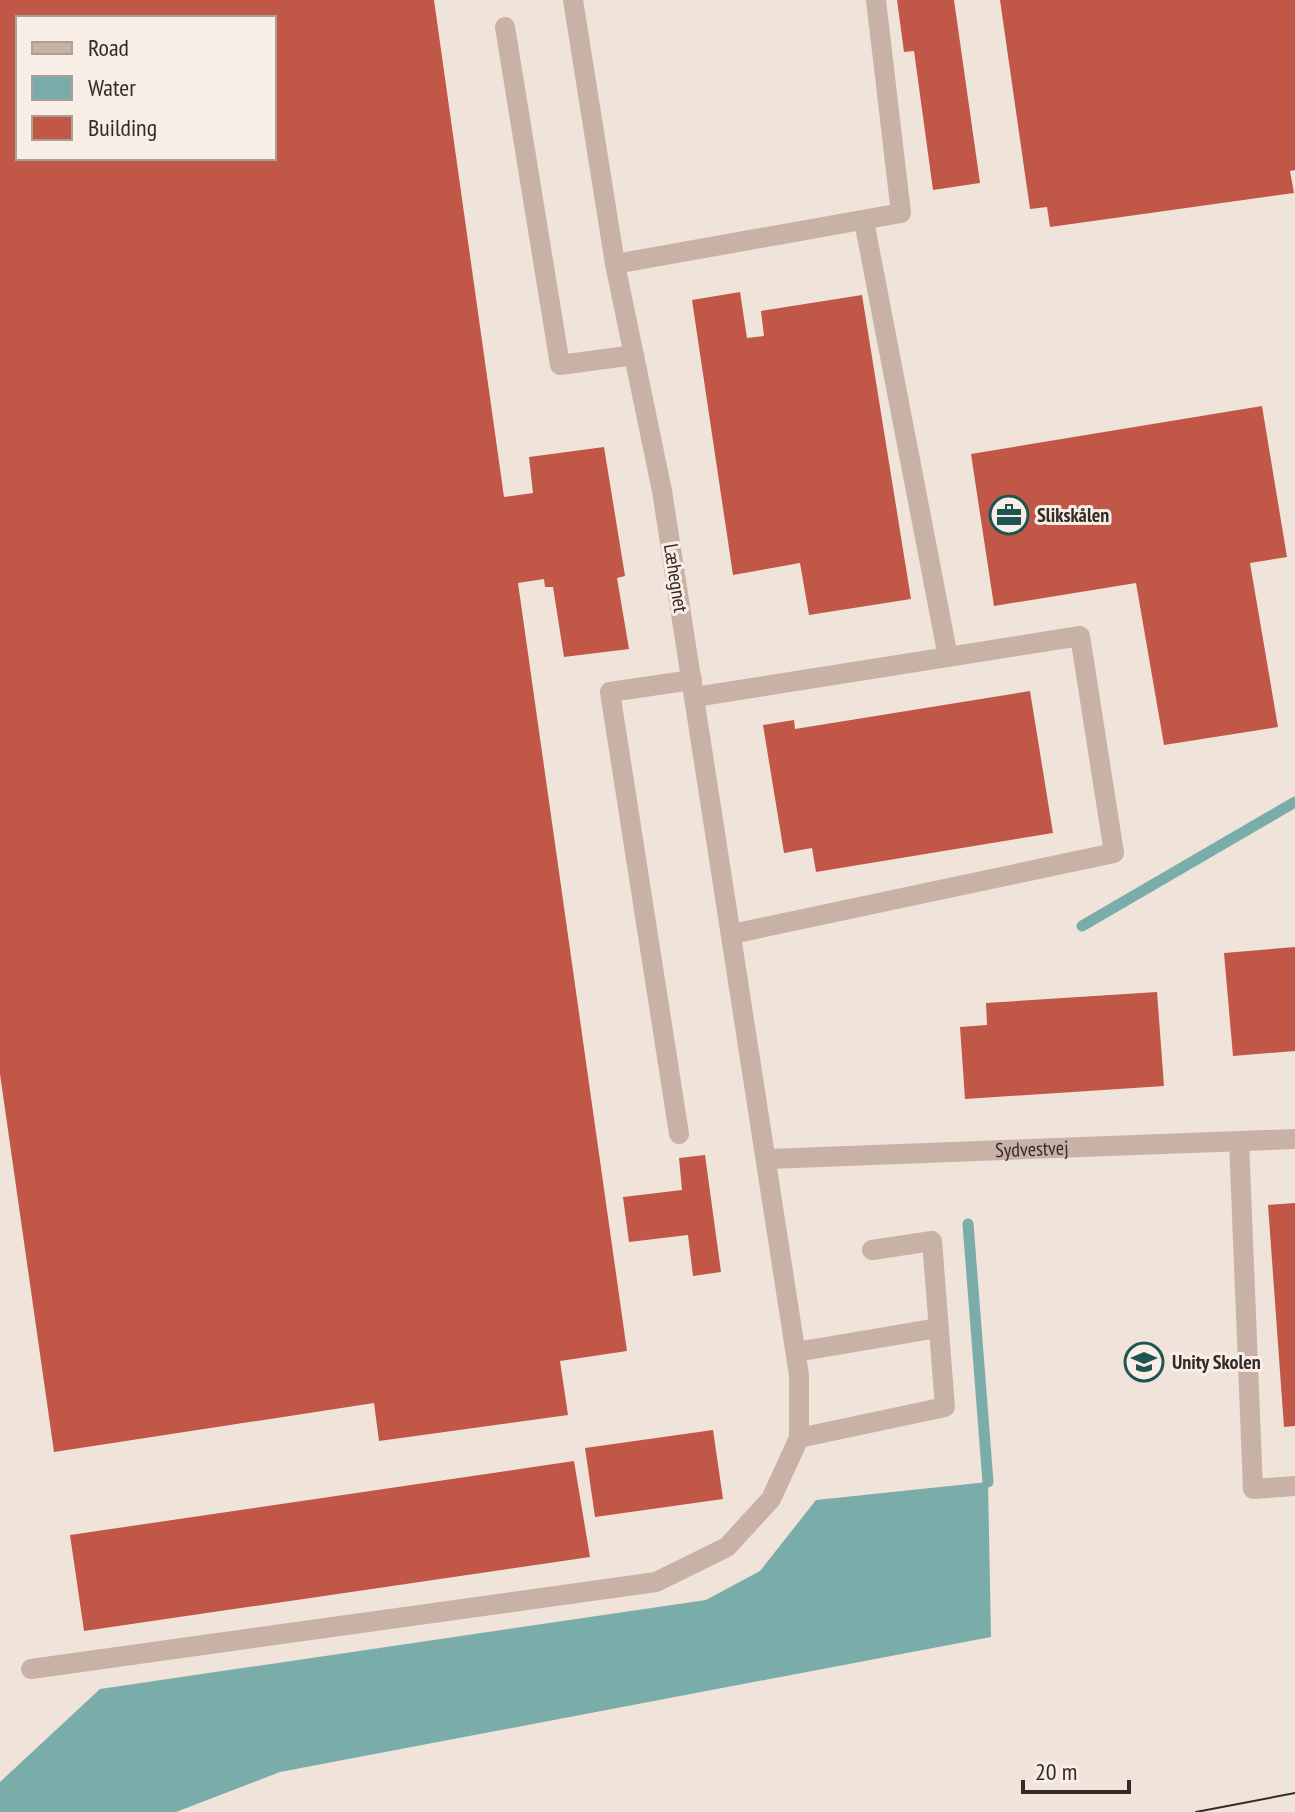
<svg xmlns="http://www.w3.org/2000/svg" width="1295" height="1812" viewBox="0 0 1295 1812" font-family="'PT Sans Narrow',sans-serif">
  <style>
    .water { fill: #7aaca9 }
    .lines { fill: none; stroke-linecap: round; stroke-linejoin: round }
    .stream { stroke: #7aaca9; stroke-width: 11 }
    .building { fill: #c15847; fill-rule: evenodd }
    .minor { stroke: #c8b2a6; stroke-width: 20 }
    .tram { stroke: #342a27; stroke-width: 2 }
    .labels { text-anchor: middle; stroke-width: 6; stroke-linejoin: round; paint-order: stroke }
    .poi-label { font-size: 20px; font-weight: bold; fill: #342a27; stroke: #f8eee6; text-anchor: start }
    .street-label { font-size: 20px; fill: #342a27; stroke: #f8eee6 }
  </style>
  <rect width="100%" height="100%" fill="#f0e3da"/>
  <!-- water -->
  <polygon class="water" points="988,1482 991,1637 280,1772 176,1812 0,1812 0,1782 100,1689 706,1600 760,1571 816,1500"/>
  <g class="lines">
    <!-- stream -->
    <g class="stream">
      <polyline points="1082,926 1295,802"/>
      <polyline points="968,1224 988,1482"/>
    </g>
  </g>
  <!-- building -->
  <g class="building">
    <path d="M 0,0 L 434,0 L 504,497 L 533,493 L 529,457 L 604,447 L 625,576 L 617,578 L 629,649 L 564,657 L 553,587 L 545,587 L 544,579 L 518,583 L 627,1351 L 560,1361 L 568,1415 L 379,1441 L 374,1403 L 54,1452 L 0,1074 ZM 18,18 L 274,18 L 274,158 L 18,158 Z"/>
    <polygon points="897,0 954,0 980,183 933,190 914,51 904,52"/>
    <polygon points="1000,0 1295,0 1295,170 1290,171 1294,193 1050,227 1047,207 1030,209"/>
    <polygon points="740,292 747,338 764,336 761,311 862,295 911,599 809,615 800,563 733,575 692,300"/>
    <polygon points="1262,406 1287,557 1250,563 1278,727 1164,745 1136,583 994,606 971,454"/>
    <polygon points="1030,691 1053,833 816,872 812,848 784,853 763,725 794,720 795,729"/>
    <polygon points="1295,947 1295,1051 1233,1056 1224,953"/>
    <polygon points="1157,992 1164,1086 965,1099 960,1027 987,1025 986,1003"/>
    <polygon points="705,1155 721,1272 693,1276 688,1235 629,1242 623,1197 682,1190 679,1158"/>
    <polygon points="1295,1203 1295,1426 1284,1427 1268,1205"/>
    <polygon points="713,1430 723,1499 595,1517 585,1448"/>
    <polygon points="574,1461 590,1557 84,1631 70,1535"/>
  </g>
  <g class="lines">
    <!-- minor -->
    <g class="minor">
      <polyline points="505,27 560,365 634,355"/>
      <polyline points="864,221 948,657"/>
      <polyline points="615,264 901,213 876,0"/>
      <polyline points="695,697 1080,636 1114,853 732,934"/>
      <polyline points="679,1134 610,692 692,680"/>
      <polyline points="1239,1141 1253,1489 1295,1486"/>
      <path id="s1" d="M 768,1159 L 1295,1139"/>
      <polyline points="796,1352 938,1328"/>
      <polyline points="799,1438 945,1407 932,1241 872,1250"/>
      <polyline points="31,1669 656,1582 727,1547 771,1499 799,1438 799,1375 662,491 615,264 573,0"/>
    </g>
    <!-- tram -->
    <polyline class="tram" points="1196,1812 1295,1793"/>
  </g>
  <!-- icons -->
  <defs>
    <g id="office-ring" transform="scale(2)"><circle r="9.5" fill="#f8eee6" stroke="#1e5452" stroke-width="1.5"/><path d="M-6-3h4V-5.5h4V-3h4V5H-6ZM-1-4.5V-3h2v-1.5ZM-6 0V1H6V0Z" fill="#1e5452"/></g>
    <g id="school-ring" transform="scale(2)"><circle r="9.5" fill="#f8eee6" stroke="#1e5452" stroke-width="1.5"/><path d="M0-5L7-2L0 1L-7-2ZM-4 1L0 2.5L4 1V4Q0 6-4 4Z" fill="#1e5452"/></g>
  </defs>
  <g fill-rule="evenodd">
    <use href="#office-ring" x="1009" y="515"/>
    <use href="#school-ring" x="1144" y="1362"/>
  </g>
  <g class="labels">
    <!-- poi labels -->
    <g class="poi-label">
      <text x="1037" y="522">Slikskålen</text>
      <text x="1172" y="1369">Unity Skolen</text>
    </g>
    <!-- street labels -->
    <g class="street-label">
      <text transform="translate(676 578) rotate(81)" y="7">Læhegnet</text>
      <text dy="7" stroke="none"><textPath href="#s1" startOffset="264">Sydvestvej</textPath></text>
    </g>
  </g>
  <!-- legend -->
  <rect x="16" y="16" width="260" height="144" fill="#f8eee6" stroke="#aaa09a" stroke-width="2"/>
  <rect x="32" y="42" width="40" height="12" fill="#c8b2a6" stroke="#aaa09a" stroke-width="2"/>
  <text x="88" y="56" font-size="24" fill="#342a27">Road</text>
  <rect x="32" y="76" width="40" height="24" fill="#7aaca9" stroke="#aaa09a" stroke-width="2"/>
  <text x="88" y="96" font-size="24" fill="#342a27">Water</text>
  <rect x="32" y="116" width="40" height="24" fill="#c15847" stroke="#aaa09a" stroke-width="2"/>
  <text x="88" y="136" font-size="24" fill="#342a27">Building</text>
  <!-- scale -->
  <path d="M1023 1780v12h106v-12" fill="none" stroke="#342a27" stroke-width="4"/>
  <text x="1035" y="1780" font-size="24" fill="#342a27" stroke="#f8eee6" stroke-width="6" paint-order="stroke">20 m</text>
</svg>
